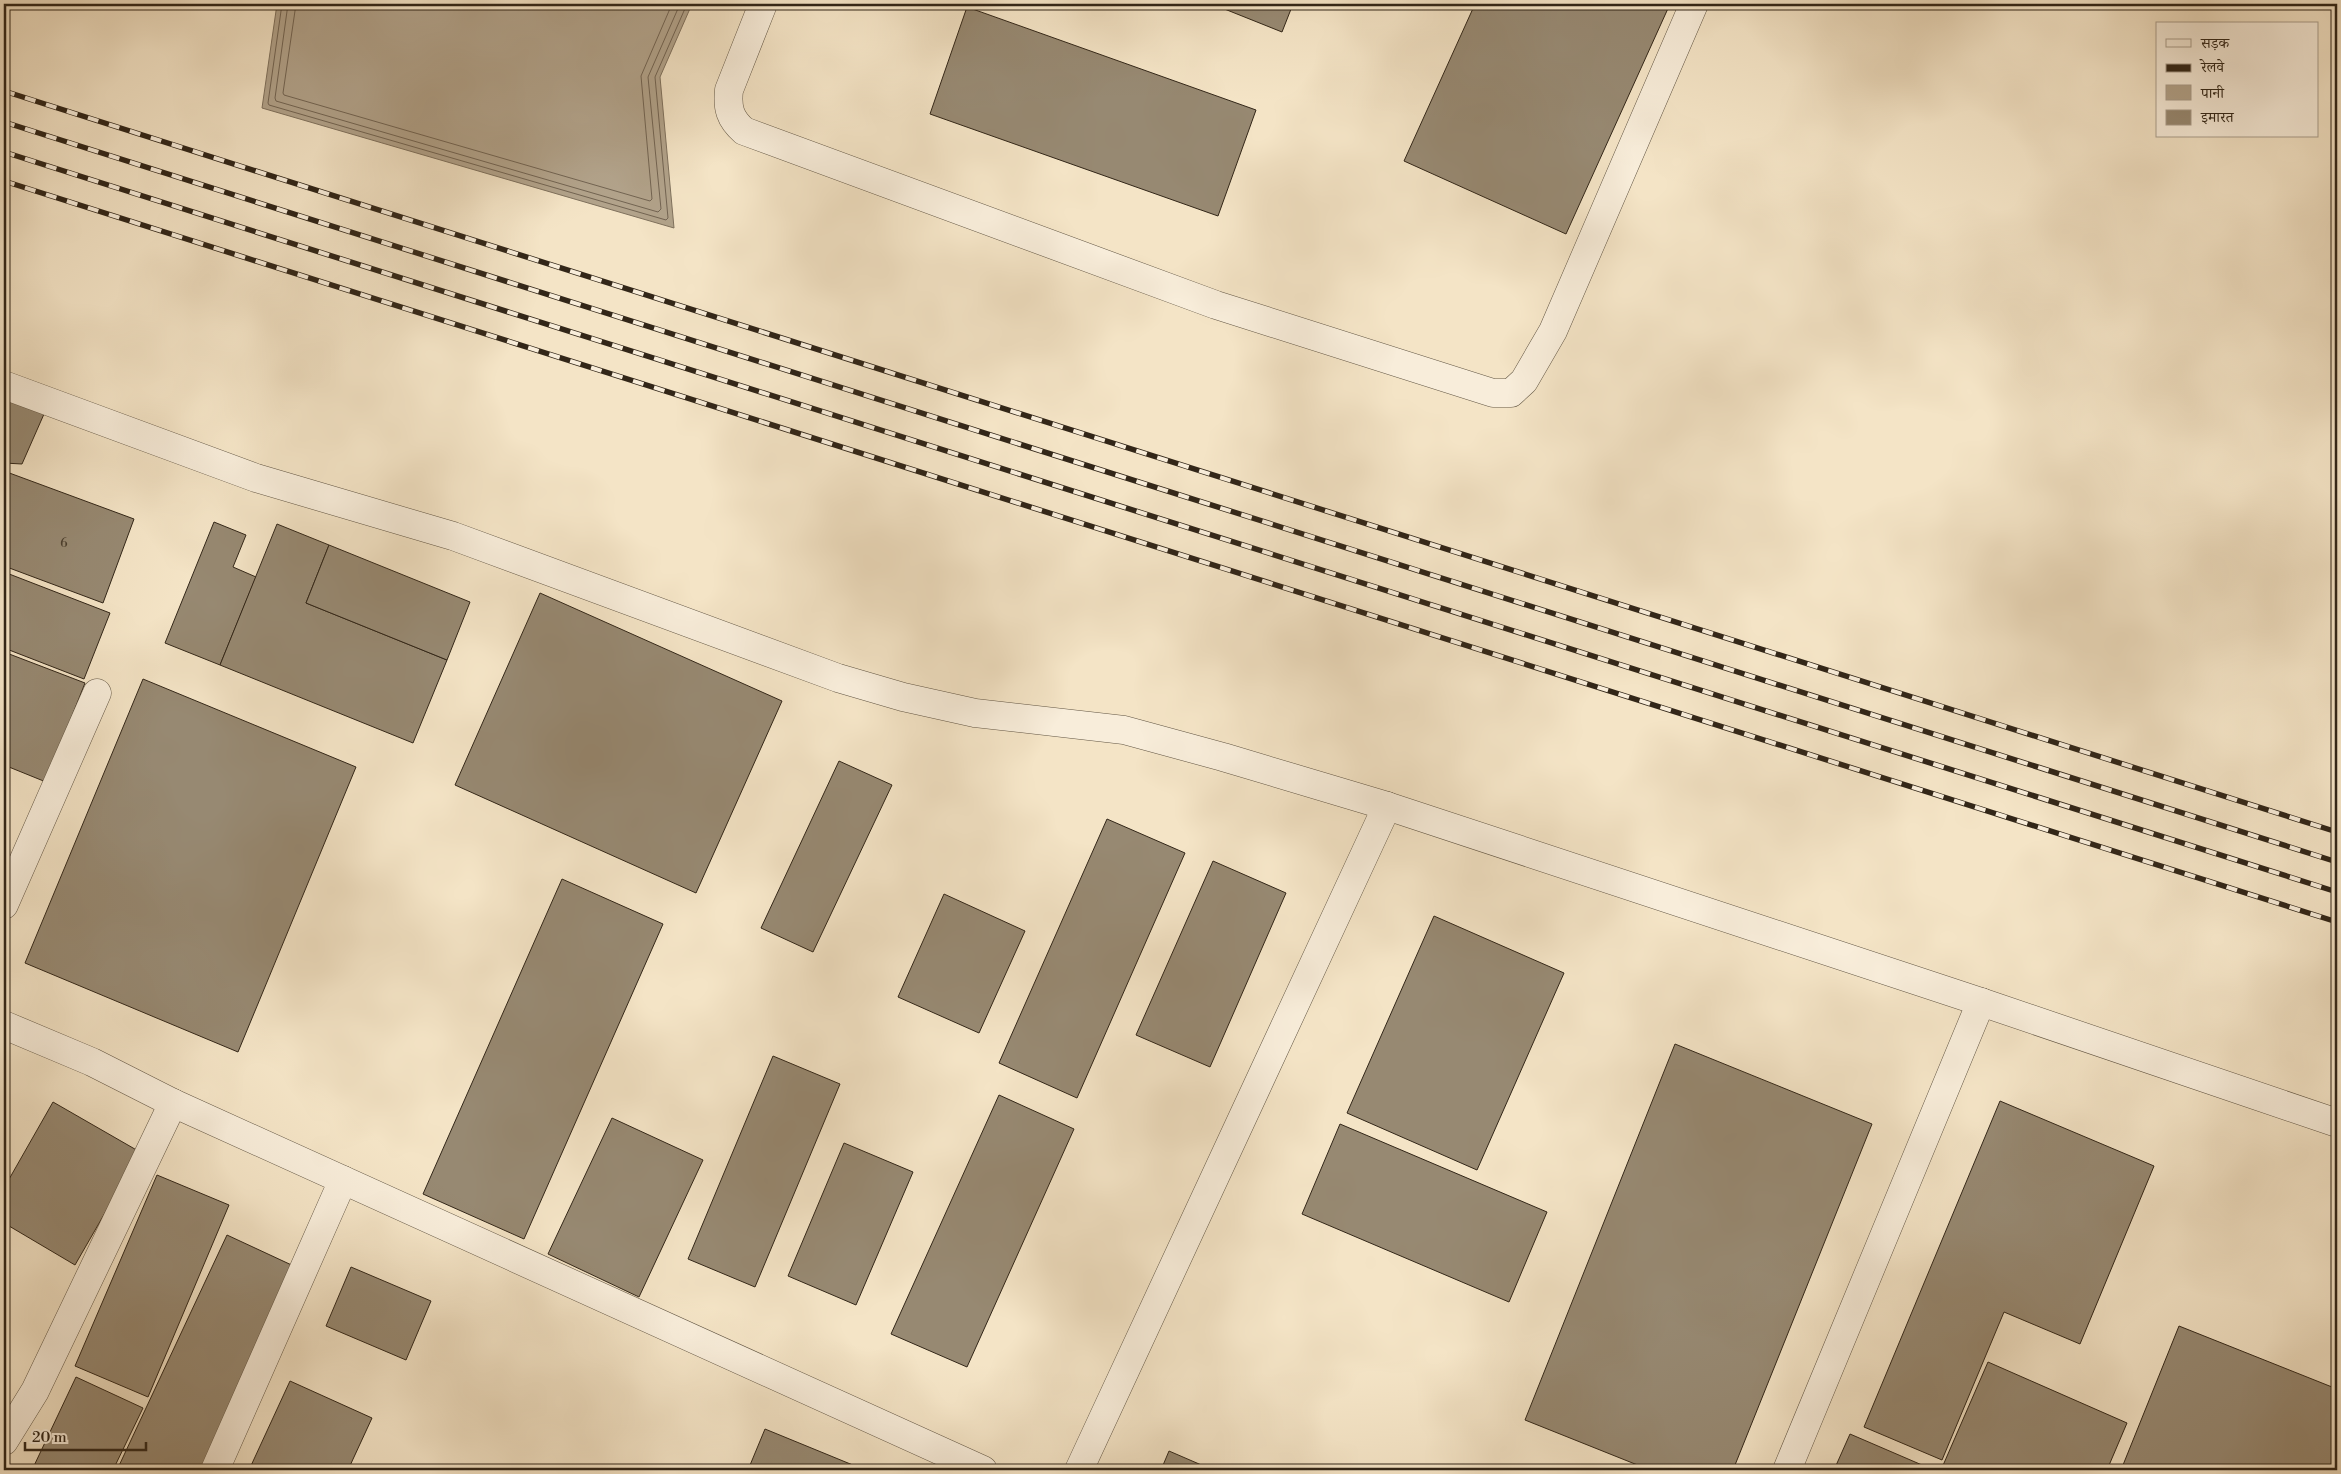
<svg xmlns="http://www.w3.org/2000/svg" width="2341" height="1474" viewBox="0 0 2341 1474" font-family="'Libre Bodoni','Noto Serif Devanagari',serif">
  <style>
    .water { fill: #b2a38b; stroke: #7f715d }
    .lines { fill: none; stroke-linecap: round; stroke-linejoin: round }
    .shore { stroke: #726452; stroke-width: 1 }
    .building { fill: #978972; stroke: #322618 }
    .minor-casing { stroke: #625644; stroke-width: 29 }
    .minor { stroke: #f8edda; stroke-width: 28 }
    .rail-casing { stroke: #322618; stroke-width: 5.5 }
    .rail { stroke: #f8edda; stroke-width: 4; stroke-dasharray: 11; stroke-linecap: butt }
    .labels { text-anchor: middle; stroke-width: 4; stroke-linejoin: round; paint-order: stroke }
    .number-label { font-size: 12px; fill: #4b3f2e }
  </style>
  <rect width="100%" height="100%" fill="#f4e4c6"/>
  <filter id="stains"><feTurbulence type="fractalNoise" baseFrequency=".004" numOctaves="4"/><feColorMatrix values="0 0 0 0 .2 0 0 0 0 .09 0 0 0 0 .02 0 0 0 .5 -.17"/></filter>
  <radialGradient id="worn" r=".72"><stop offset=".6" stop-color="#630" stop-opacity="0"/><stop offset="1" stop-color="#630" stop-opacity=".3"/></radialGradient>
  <!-- water -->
  <polygon class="water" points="277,4 692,4 660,77 674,228 262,108"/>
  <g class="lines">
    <!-- shore -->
    <g class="shore">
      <polyline points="282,4 268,103 269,105 666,220 668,218 655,77 687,4"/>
      <polyline points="288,4 275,98 276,101 658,212 661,209 648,77 680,4"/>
      <polyline points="296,4 283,93 284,95 650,201 652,199 641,76 672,4"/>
    </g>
  </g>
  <!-- building -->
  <g class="building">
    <polygon points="1212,4 1293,4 1282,32"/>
    <polygon points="1475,4 1670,4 1566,234 1404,161"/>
    <polygon points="967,7 1256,110 1218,216 930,114"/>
    <polygon points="4,396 44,414 22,464 4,463"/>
    <polygon points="4,471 134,519 103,603 4,566"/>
    <polygon points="214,522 246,535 233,567 256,577 220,665 165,643"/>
    <polygon points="277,524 329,545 306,603 447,660 413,743 220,665"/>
    <polygon points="329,545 470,602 447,660 306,603"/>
    <polygon points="4,572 110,613 84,679 4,648"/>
    <polygon points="540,593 782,701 696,893 455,785"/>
    <polygon points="4,652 85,683 46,782 4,765"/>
    <polygon points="143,679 356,767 238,1052 25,963"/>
    <polygon points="839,761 892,785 813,952 761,928"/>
    <polygon points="1107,819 1185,853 1077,1098 999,1063"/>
    <polygon points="1213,861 1286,893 1210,1067 1136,1035"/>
    <polygon points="562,879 663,924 524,1239 423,1194"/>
    <polygon points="944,894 1025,931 979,1033 898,997"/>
    <polygon points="1434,916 1564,973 1477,1170 1347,1113"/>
    <polygon points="1675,1044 1872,1124 1733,1470 1650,1470 1525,1420"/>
    <polygon points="773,1056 840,1084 755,1287 688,1259"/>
    <polygon points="999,1095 1074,1129 967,1367 891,1334"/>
    <polygon points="2000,1101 2154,1166 2080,1344 2004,1312 1942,1460 1864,1427"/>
    <polygon points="53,1102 140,1152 75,1265 4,1223 4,1188"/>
    <polygon points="612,1118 703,1160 639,1297 548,1254"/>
    <polygon points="1340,1124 1547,1212 1509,1302 1302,1214"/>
    <polygon points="844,1143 913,1172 856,1305 788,1276"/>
    <polygon points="157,1175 229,1205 148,1397 75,1366"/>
    <polygon points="227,1235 298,1268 203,1470 117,1470"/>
    <polygon points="351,1267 431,1301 406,1360 326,1326"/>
    <polygon points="2179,1326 2337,1389 2337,1452 2330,1470 2121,1470"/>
    <polygon points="1988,1362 2127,1423 2107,1470 1941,1470"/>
    <polygon points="76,1377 143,1408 113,1470 32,1470"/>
    <polygon points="290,1381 372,1418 348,1470 249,1470"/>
    <polygon points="765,1429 865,1470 748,1470"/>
    <polygon points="1850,1434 1922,1465 1920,1470 1834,1470"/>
    <polygon points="1169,1451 1213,1470 1161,1470"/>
  </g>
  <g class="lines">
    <!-- minor casing -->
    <g class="minor-casing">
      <g id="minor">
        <path d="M 763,4 L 729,90 C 727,108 730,119 744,131 L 1216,305 L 1493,393 L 1511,393 L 1524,381 L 1553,331 L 1694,4"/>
        <polyline points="4,385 256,478 453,536 838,678 903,697 975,713 1124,730 1223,757 1387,806 1981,1002 2337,1123"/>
        <polyline points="4,905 97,693"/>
        <polyline points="4,1025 92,1062 173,1103 983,1470"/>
        <polyline points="4,1441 35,1391 173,1103"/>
        <polyline points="215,1470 343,1180"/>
        <polyline points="1079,1470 1387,806"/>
        <polyline points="1787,1470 1981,1002"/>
      </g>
    </g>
    <!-- minor -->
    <use href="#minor" class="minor"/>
    <!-- rail casing -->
    <g class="rail-casing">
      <g id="rail">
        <polyline points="4,91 2337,832"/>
        <polyline points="4,122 2337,862"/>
        <polyline points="4,152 2337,892"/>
        <polyline points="4,181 2337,922"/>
      </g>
    </g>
    <!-- rail -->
    <use href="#rail" class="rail"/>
  </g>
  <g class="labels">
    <!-- number labels -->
    <g class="number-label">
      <text x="64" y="547">6</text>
    </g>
  </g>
  <!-- margin -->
  <rect width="2341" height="1474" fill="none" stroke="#f4e4c6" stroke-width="20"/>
  <rect x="5" y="5" width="2331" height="1464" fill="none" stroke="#322618" stroke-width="2.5"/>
  <rect x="10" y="10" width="2321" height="1454" fill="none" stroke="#322618"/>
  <!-- legend -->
  <rect x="2156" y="22" width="162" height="115" fill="#f8edda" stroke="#a99d8c"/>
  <rect x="2166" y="39" width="25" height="8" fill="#f8edda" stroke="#a99d8c"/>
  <text x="2201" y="48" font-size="15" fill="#322618">सड़क</text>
  <rect x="2166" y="64" width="25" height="8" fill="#322618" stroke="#a99d8c"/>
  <text x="2201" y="72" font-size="15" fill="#322618">रेलवे</text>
  <rect x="2166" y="85" width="25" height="15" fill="#b2a38b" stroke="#a99d8c"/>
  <text x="2201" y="98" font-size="15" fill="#322618">पानी</text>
  <rect x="2166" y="110" width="25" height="15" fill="#978972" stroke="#a99d8c"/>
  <text x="2201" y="122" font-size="15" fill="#322618">इमारत</text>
  <!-- scale -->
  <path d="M25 1442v8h121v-8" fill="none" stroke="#322618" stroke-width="2.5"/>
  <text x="32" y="1442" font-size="15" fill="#322618" stroke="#f8edda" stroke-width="4" paint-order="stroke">20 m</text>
  <rect width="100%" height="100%" filter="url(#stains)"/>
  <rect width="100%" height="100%" fill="url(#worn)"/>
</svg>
